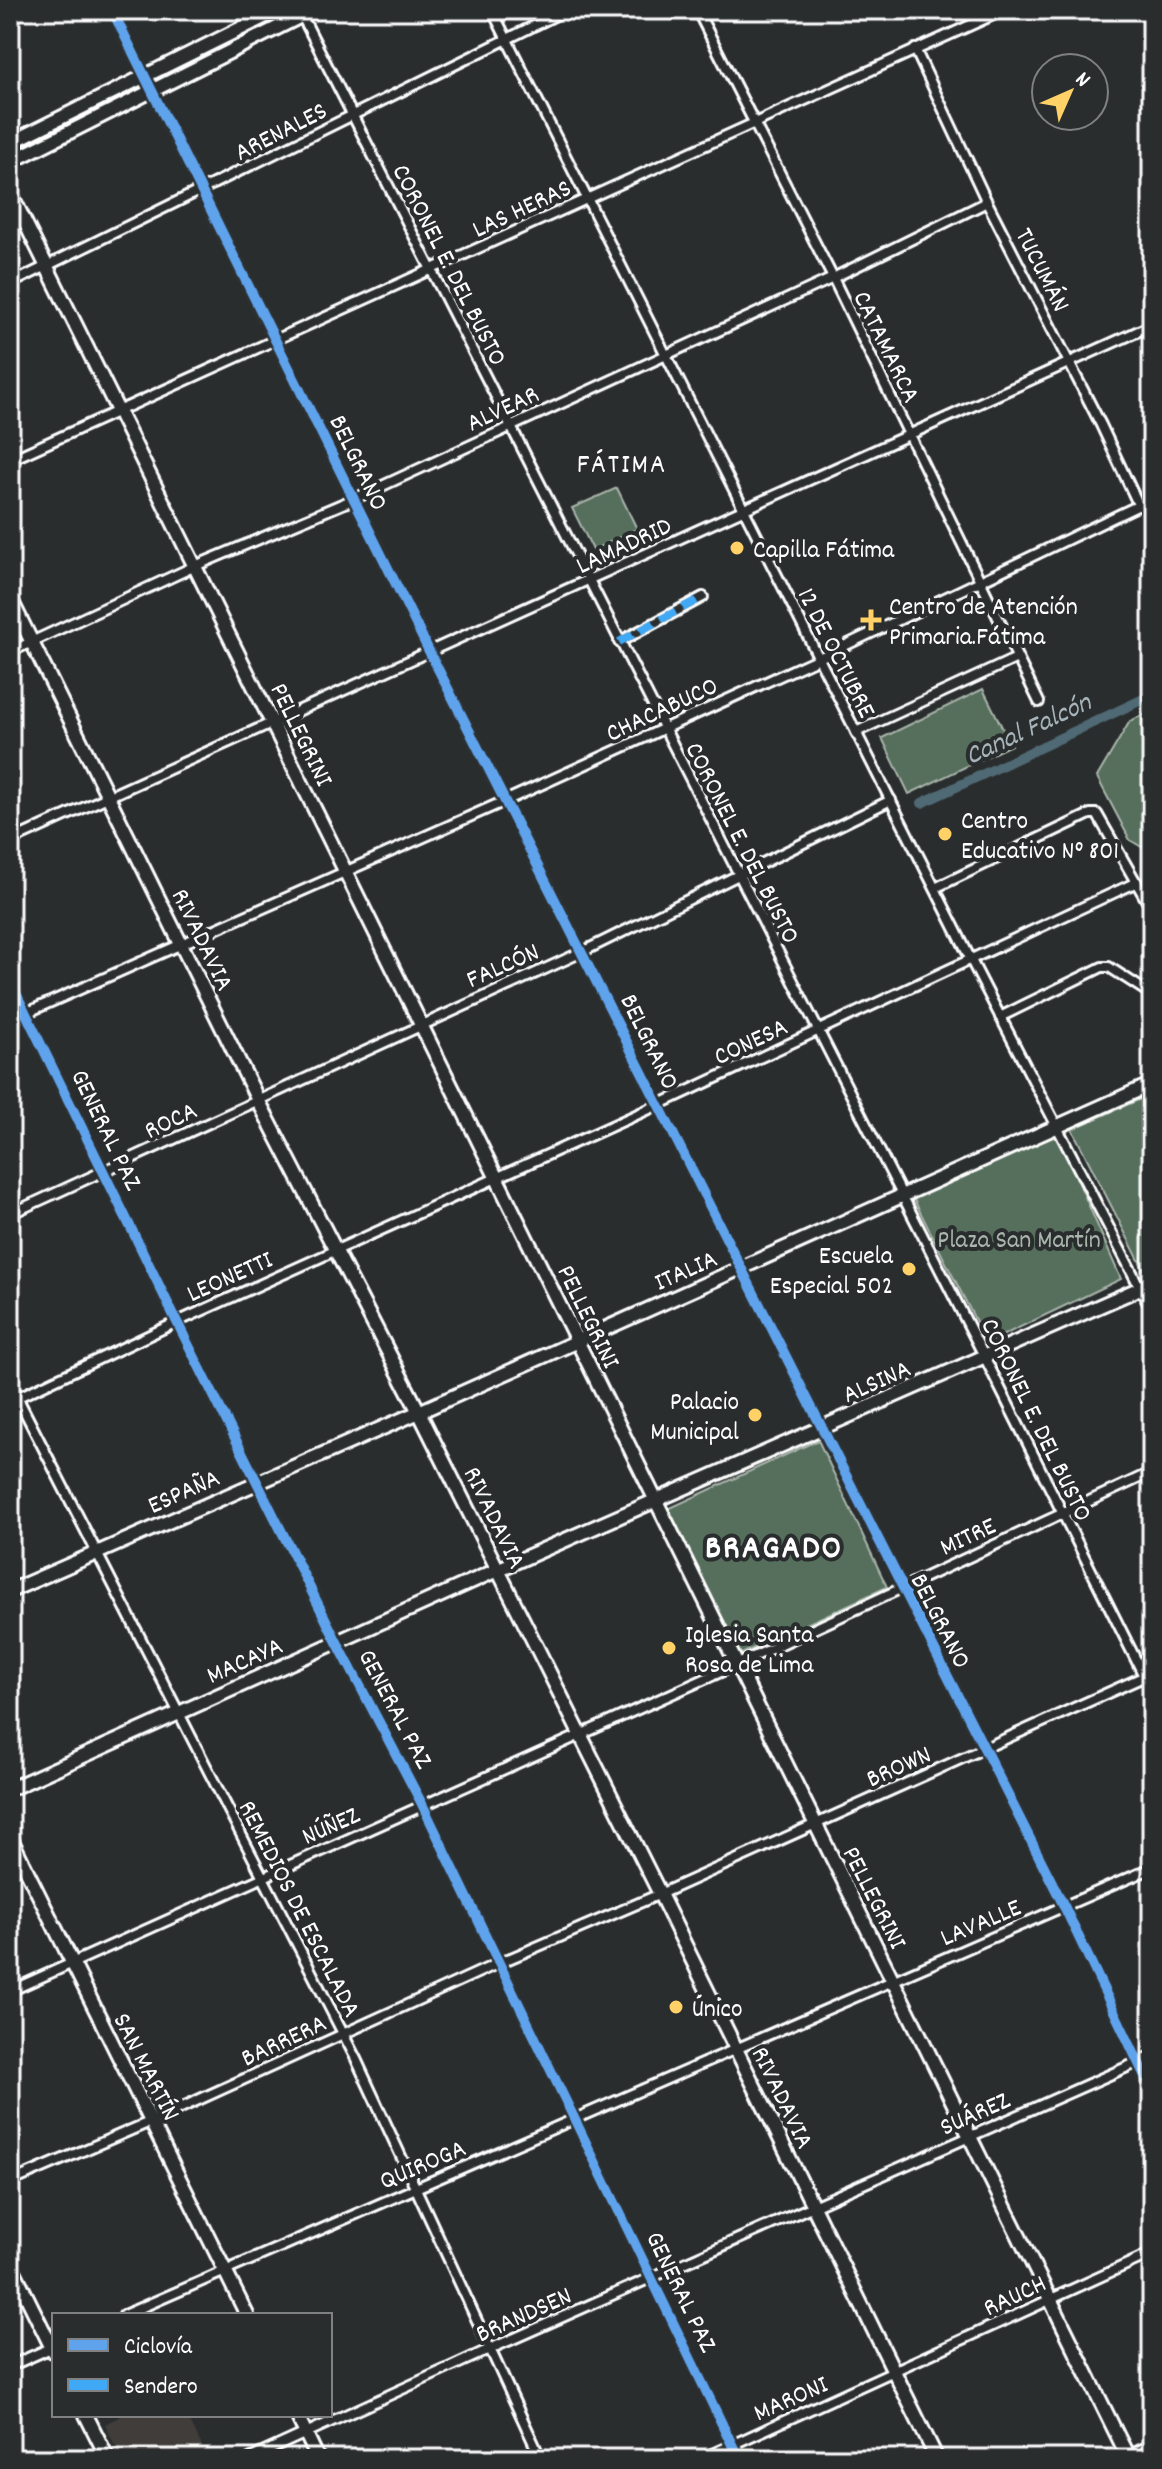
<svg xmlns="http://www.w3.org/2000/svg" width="1162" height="2469" viewBox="0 0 1162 2469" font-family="Dekko,sans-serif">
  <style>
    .built { fill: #3f3e3a }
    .green { fill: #566e5b; stroke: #aab6ad; stroke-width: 2 }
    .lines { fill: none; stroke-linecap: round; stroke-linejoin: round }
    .canal { stroke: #4f6a74; stroke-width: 10 }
    .street-casing { stroke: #fff; stroke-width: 14 }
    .secondary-casing { stroke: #fff; stroke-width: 18 }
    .street { stroke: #2a2d2e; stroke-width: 8 }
    .secondary { stroke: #2a2d2e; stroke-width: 12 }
    .quiet { stroke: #3fa9f5; stroke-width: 8; stroke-dasharray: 16 8; stroke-linecap: butt }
    .cycleway-casing { stroke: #2a2d2e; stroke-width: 15 }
    .cycleway { stroke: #60a3ed; stroke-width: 10 }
    .poi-dot { fill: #ffd166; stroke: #2a2d2e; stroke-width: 3 }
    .labels { text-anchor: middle; stroke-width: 8; stroke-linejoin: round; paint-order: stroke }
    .street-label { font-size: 26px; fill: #fff; stroke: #2a2d2e }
    .poi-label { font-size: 26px; fill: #fff; stroke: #2a2d2e; text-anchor: start }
    .park-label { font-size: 26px; fill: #aab6ad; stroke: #2a2d2e }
    .neighbourhood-label { font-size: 28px; letter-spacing: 2px; fill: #fff; stroke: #2a2d2e }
    .water-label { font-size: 28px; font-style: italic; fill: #a7b4ba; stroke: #2a2d2e }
    .district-label { font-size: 34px; font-weight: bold; letter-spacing: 2px; fill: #fff; stroke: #2a2d2e }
  </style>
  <rect width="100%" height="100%" fill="#2a2d2e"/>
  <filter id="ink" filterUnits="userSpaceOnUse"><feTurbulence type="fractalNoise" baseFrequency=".0125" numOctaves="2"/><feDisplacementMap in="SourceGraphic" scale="16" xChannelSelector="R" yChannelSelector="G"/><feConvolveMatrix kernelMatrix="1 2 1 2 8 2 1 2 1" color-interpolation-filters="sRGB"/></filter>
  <g filter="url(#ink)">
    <!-- built -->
    <polygon class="built" points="123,2415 187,2415 208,2459 121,2459 105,2424"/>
    <!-- green -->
    <g class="green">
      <polygon points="617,488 637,529 593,550 572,508"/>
      <polygon points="983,689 1011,745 909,794 882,738"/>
      <polygon points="1152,711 1152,853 1130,840 1097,777 1130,721"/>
      <polygon points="1152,1094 1152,1269 1145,1272 1072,1129"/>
      <polygon points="1057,1133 1121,1279 987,1343 912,1196"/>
      <polygon points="818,1440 887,1587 737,1656 668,1509"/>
    </g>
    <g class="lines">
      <!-- canal -->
      <polyline class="canal" points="922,803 1152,695"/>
      <!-- street casing -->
      <g class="street-casing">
        <g id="street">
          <polyline points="112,10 430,653 1064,1906 1152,2091"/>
          <polyline points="299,10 984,1356 1152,1692"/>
          <polyline points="492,10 971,960 1152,1311"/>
          <polyline points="697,10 833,278 1039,702"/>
          <polyline points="915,49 987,202 1101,425 1139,506"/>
          <polyline points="10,284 566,10"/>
          <polyline points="10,460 1004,10"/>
          <polyline points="619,642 703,597"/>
          <polyline points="10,652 195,566 354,499 833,278 987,202"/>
          <polyline points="856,732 1017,658"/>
          <polyline points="10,841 1152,325"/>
          <polyline points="935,888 1090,814 1097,814 1152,910"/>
          <polyline points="10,981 177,1322 337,1642 422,1804 739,2459"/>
          <polyline points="1000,1017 1102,967 1109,967 1152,995"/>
          <polyline points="10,1020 505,801 819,658 1152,499"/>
          <polyline points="10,1214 582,952 891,800"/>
          <polyline points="10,1383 356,2059 541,2459"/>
          <polyline points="10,1401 177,1322 658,1105 1137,882"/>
          <polyline points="10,1991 736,1665 1152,1472"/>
          <polyline points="10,2182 152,2121 499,1963 660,1894 1152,1673"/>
          <polyline points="124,2315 1152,1868"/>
          <polyline points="10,2366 53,2347"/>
          <polyline points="249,2459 490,2349 1152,2056"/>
          <polyline points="701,2459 1152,2253"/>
          <polyline points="1120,2459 1152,2444"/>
        </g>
      </g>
      <!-- secondary casing -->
      <g class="secondary-casing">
        <g id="secondary">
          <polyline points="10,143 278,10"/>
          <polyline points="10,162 313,10"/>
          <polyline points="10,192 1129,2459"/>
          <polyline points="10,598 258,1100 419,1412 660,1894 937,2459"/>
          <polyline points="10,1591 419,1412 1152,1084"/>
          <polyline points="10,1789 497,1570 1152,1283"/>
          <polyline points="10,1837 247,2315"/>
          <polyline points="10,2263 54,2352"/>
          <polyline points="86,2415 108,2459"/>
          <polyline points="297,2415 318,2459"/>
        </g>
      </g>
      <!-- street -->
      <use href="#street" class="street"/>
      <!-- secondary -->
      <use href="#secondary" class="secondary"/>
      <!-- quiet -->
      <polyline class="quiet" points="619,642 703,597"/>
      <!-- cycleway casing -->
      <g class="cycleway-casing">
        <g id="cycleway">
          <polyline points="112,10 430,653 1064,1906 1152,2091"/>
          <polyline points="10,981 177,1322 337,1642 422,1804 739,2459"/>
        </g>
      </g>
      <!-- cycleway -->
      <use href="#cycleway" class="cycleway"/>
    </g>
  </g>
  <!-- markers -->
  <g class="poi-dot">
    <circle cx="737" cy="548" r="8"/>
    <path d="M867 608h8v8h8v8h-8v8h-8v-8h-8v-8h8z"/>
    <circle cx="945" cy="834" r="8"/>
    <circle cx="909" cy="1269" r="8"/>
    <circle cx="755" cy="1415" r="8"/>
    <circle cx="669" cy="1648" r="8"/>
    <circle cx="676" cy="2007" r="8"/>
  </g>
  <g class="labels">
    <!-- street labels -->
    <g class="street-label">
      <text transform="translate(280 130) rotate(-27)" y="9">ARENALES</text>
      <text transform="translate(521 207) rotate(-25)" y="9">LAS HERAS</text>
      <text transform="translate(451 264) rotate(63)" y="9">CORONEL E. DEL BUSTO</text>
      <text transform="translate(1044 269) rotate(63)" y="9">TUCUMÁN</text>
      <text transform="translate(888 346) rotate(64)" y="9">CATAMARCA</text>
      <text transform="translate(502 407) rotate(-25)" y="9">ALVEAR</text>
      <text transform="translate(360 462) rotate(64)" y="9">BELGRANO</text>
      <text transform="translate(623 544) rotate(-25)" y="9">LAMADRID</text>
      <text transform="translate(838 652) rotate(63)" y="9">12 DE OCTUBRE</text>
      <text transform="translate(661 708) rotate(-25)" y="9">CHACABUCO</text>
      <text transform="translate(303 734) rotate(64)" y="9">PELLEGRINI</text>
      <text transform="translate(744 842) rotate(63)" y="9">CORONEL E. DEL BUSTO</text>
      <text transform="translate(204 939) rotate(64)" y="9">RIVADAVIA</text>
      <text transform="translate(502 964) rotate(-24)" y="9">FALCÓN</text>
      <text transform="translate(750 1040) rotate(-25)" y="9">CONESA</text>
      <text transform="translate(651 1041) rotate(64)" y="9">BELGRANO</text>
      <text transform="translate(170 1119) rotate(-25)" y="9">ROCA</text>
      <text transform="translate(108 1129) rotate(64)" y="9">GENERAL PAZ</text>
      <text transform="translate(685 1269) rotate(-24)" y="9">ITALIA</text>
      <text transform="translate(229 1275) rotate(-24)" y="9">LEONETTI</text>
      <text transform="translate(590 1316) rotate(64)" y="9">PELLEGRINI</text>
      <text transform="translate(876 1380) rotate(-24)" y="9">ALSINA</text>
      <text transform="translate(1038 1419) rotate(64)" y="9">CORONEL E. DEL BUSTO</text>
      <text transform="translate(183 1490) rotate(-24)" y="9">ESPAÑA</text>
      <text transform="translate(496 1517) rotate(64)" y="9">RIVADAVIA</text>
      <text transform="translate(967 1535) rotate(-25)" y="9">MITRE</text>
      <text transform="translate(942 1620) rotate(63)" y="9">BELGRANO</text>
      <text transform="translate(244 1659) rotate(-24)" y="9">MACAYA</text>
      <text transform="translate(397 1708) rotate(62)" y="9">GENERAL PAZ</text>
      <text transform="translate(898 1765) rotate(-24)" y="9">BROWN</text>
      <text transform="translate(330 1824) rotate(-24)" y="9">NÚÑEZ</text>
      <text transform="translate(876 1897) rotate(63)" y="9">PELLEGRINI</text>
      <text transform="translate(301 1908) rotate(63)" y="9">REMEDIOS DE ESCALADA</text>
      <text transform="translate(980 1921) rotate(-23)" y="9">LAVALLE</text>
      <text transform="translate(283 2039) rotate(-25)" y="9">BARRERA</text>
      <text transform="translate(148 2066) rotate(63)" y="9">SAN MARTÍN</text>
      <text transform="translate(784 2097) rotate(64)" y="9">RIVADAVIA</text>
      <text transform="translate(974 2112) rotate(-24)" y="9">SUÁREZ</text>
      <text transform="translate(422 2163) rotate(-23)" y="9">QUIROGA</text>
      <text transform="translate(683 2291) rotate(64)" y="9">GENERAL PAZ</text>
      <text transform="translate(1014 2294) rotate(-25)" y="9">RAUCH</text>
      <text transform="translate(523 2313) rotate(-24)" y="9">BRANDSEN</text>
      <text transform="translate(790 2397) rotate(-24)" y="9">MARONI</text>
    </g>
    <!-- poi labels -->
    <g class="poi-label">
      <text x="753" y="557">Capilla Fátima</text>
      <text x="889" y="614">Centro de Atención<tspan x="889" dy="30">Primaria.Fátima</tspan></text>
      <text x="961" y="828">Centro<tspan x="961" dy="30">Educativo N° 801</tspan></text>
      <text x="893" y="1263" text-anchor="end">Escuela<tspan x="893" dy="30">Especial 502</tspan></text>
      <text x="739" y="1409" text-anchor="end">Palacio<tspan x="739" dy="30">Municipal</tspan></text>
      <text x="685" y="1642">Iglesia Santa<tspan x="685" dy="30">Rosa de Lima</tspan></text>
      <text x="692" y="2016">Único</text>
    </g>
    <!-- park labels -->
    <g class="park-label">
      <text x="1019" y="1247">Plaza San Martín</text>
    </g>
    <!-- neighbourhood labels -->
    <g class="neighbourhood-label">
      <text x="622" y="472">FÁTIMA</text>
    </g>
    <!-- water labels -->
    <g class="water-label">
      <text transform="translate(1027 727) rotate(-25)" y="10">Canal Falcón</text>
    </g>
    <!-- district labels -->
    <g class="district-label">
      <text x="774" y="1557">BRAGADO</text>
    </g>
  </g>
  <!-- margin -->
  <rect width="1162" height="2469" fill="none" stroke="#2a2d2e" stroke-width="40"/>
  <rect x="20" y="20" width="1122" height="2429" fill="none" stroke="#fff" stroke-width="3" filter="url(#ink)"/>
  <!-- legend -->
  <rect x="52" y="2313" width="280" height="104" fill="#2a2d2e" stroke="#7f8182" stroke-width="2"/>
  <rect x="68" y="2339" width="40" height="12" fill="#60a3ed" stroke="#7f8182" stroke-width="2"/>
  <text x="124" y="2353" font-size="24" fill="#ffffff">Ciclovía</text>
  <rect x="68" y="2379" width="40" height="12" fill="#3fa9f5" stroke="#7f8182" stroke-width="2"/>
  <text x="124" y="2393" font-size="24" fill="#ffffff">Sendero</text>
  <!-- north arrow -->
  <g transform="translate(1070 92) rotate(45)"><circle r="38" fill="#2a2d2e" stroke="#7f8182" stroke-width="2"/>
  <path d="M0-6L14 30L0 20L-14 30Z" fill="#ffd166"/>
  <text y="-12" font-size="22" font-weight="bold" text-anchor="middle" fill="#ffffff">N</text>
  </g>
</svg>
